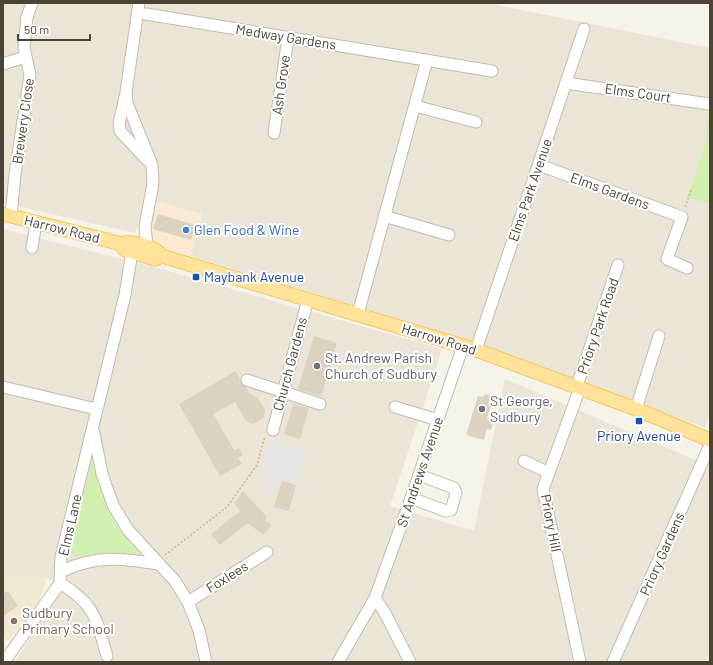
<svg xmlns="http://www.w3.org/2000/svg" width="713" height="665" viewBox="0 0 713 665" font-family="Barlow,sans-serif">
  <style>
    .residential { fill: #ebe5d7 }
    .commercial { fill: #faead3 }
    .education { fill: #f1e8d2 }
    .green { fill: #d1efae }
    .parking { fill: #e7e5e1 }
    .building { fill: #dcd2c0 }
    .lines { fill: none; stroke-linecap: round; stroke-linejoin: round }
    .minor-casing { stroke: #c3bbab; stroke-width: 13 }
    .major-casing { stroke: #f2c65c; stroke-width: 15 }
    .path { stroke: #c7b79a; stroke-width: 1.5; stroke-dasharray: 2 2; stroke-linecap: butt }
    .minor { stroke: #fff; stroke-width: 11 }
    .major { stroke: #ffe39a; stroke-width: 13 }
    .shop-dot { fill: #3f7fe0; stroke: #fff; stroke-width: 1.5 }
    .transit-dot { fill: #1a4fb4; stroke: #fff; stroke-width: 1.5 }
    .worship-dot { fill: #6b7280; stroke: #fff; stroke-width: 1.5 }
    .education-dot { fill: #8d6e63; stroke: #fff; stroke-width: 1.5 }
    .labels { text-anchor: middle; stroke-width: 4; stroke-linejoin: round; paint-order: stroke }
    .street-label { font-size: 14px; fill: #4b4336; stroke: #fff }
    .shop-label { font-size: 14px; fill: #366cbe; stroke: #fff; text-anchor: start }
    .transit-label { font-size: 14px; fill: #164399; stroke: #fff; text-anchor: start }
    .worship-label { font-size: 14px; fill: #5b616d; stroke: #fff; text-anchor: start }
    .education-label { font-size: 14px; fill: #785e54; stroke: #fff; text-anchor: start }
  </style>
  <rect width="100%" height="100%" fill="#f6f3e9"/>
  <!-- residential -->
  <g class="residential">
    <polygon points="3,3 487,3 710,48 710,97 706,140 687,197 710,204 710,414 705,428 471,341 191,256 202,214 147,199 135,233 3,203"/>
    <polygon points="3,229 158,268 442,349 390,506 474,531 505,379 710,466 710,662 13,662 21,653 62,585 47,578 3,576"/>
  </g>
  <!-- commercial -->
  <polygon class="commercial" points="156,202 202,214 191,256 154,244 151,239 150,230"/>
  <!-- education -->
  <polygon class="education" points="3,576 47,578 37,606 8,641 3,636"/>
  <!-- green -->
  <g class="green">
    <polygon points="710,97 710,204 687,197 706,140"/>
    <polygon points="92,459 105,507 118,528 141,556 113,553 74,557 69,549"/>
  </g>
  <!-- parking -->
  <polygon class="parking" points="269,435 283,439 282,444 305,450 297,484 281,480 276,495 266,493 262,462"/>
  <!-- building -->
  <g class="building">
    <polygon points="158,214 195,225 191,240 153,229"/>
    <polygon points="314,336 337,343 321,396 298,389"/>
    <polygon points="236,371 242,384 246,387 250,394 257,397 265,410 264,418 253,424 246,421 235,402 213,414 234,450 239,448 243,455 238,458 242,464 220,476 179,404"/>
    <polygon points="486,394 491,395 493,401 487,418 494,420 491,430 487,429 484,440 466,435 478,396 482,397"/>
    <polygon points="293,404 309,408 300,439 284,434"/>
    <polygon points="282,481 296,485 289,511 274,507"/>
    <polygon points="243,491 267,517 265,520 272,525 263,535 248,523 220,545 211,534 240,511 234,503"/>
    <polygon points="8,591 18,606 3,616 3,594"/>
  </g>
  <g class="lines">
    <!-- minor casing -->
    <g class="minor-casing">
      <g id="minor">
        <polyline points="139,3 126,92 127,103 152,165 153,184 145,226 147,247"/>
        <polyline points="146,14 492,71"/>
        <polyline points="3,64 25,57"/>
        <polyline points="566,83 709,104"/>
        <polyline points="125,97 119,124 120,131 147,160"/>
        <polyline points="415,106 476,122"/>
        <polyline points="274,133 288,38"/>
        <polyline points="539,165 682,217 667,259 687,268"/>
        <polyline points="11,216 15,174 30,75 24,47 27,17 32,3"/>
        <polyline points="384,216 449,235"/>
        <polyline points="32,248 36,223"/>
        <polyline points="358,314 427,60"/>
        <polyline points="476,350 584,29"/>
        <polyline points="247,380 320,404"/>
        <polyline points="577,386 618,265"/>
        <polyline points="3,387 96,409"/>
        <polyline points="395,407 438,420"/>
        <polyline points="636,409 659,336"/>
        <polyline points="273,430 308,299"/>
        <polyline points="94,433 102,474 113,505 128,530 175,581 188,602 199,630 206,662"/>
        <polyline points="524,461 549,473"/>
        <polyline points="411,498 446,511 451,510 456,493 454,488 419,475"/>
        <path d="M 62,571 C 97,555 121,558 158,564"/>
        <path d="M 60,583 C 96,605 96,619 107,656"/>
        <polyline points="375,598 385,613 410,662"/>
        <polyline points="188,602 267,552"/>
        <polyline points="4,662 60,583 61,557 125,295 132,252"/>
        <polyline points="338,662 375,598 411,498 463,346"/>
        <polyline points="580,662 543,489 580,388"/>
        <polyline points="613,662 710,445"/>
      </g>
    </g>
    <!-- major casing -->
    <g class="major-casing">
      <g id="major">
        <polyline points="3,214 114,242 120,244 125,250 155,259 162,256"/>
        <path d="M 120,244 C 132,240 154,246 162,256 L 476,350 L 636,409 L 710,440"/>
      </g>
    </g>
    <!-- path -->
    <g class="path">
      <polyline points="685,207 692,188"/>
      <polyline points="165,555 227,507 257,465 265,436"/>
    </g>
    <!-- minor -->
    <use href="#minor" class="minor"/>
    <!-- major -->
    <use href="#major" class="major"/>
  </g>
  <!-- markers -->
  <circle class="shop-dot" cx="186" cy="230" r="4"/>
  <g class="transit-dot">
    <rect x="192" y="273" width="8" height="8" rx="2"/>
    <rect x="635" y="417" width="8" height="8" rx="2"/>
  </g>
  <g class="worship-dot">
    <circle cx="317" cy="366" r="4"/>
    <circle cx="482" cy="409" r="4"/>
  </g>
  <circle class="education-dot" cx="14" cy="621" r="4"/>
  <g class="labels">
    <!-- street labels -->
    <g class="street-label">
      <text transform="translate(286 37) rotate(9)" y="5">Medway Gardens</text>
      <text transform="translate(281 85) rotate(-82)" y="5">Ash Grove</text>
      <text transform="translate(638 93) rotate(8)" y="5">Elms Court</text>
      <text transform="translate(23 121) rotate(-82)" y="5">Brewery Close</text>
      <text transform="translate(530 190) rotate(-71)" y="5">Elms Park Avenue</text>
      <text transform="translate(610 191) rotate(20)" y="5">Elms Gardens</text>
      <text transform="translate(62 229) rotate(14)" y="5">Harrow Road</text>
      <text transform="translate(598 326) rotate(-71)" y="5">Priory Park Road</text>
      <text transform="translate(439 339) rotate(17)" y="5">Harrow Road</text>
      <text transform="translate(290 364) rotate(-75)" y="5">Church Gardens</text>
      <text transform="translate(420 472) rotate(-71)" y="5">St Andrews Avenue</text>
      <text transform="translate(551 523) rotate(79)" y="5">Priory Hill</text>
      <text transform="translate(70 525) rotate(-77)" y="5">Elms Lane</text>
      <text transform="translate(662 554) rotate(-66)" y="5">Priory Gardens</text>
      <text transform="translate(227 577) rotate(-32)" y="5">Foxlees</text>
    </g>
    <!-- shop labels -->
    <g class="shop-label">
      <text x="194" y="235">Glen Food &amp; Wine</text>
    </g>
    <!-- transit labels -->
    <g class="transit-label">
      <text x="204" y="282">Maybank Avenue</text>
      <text x="639" y="441" text-anchor="middle">Priory Avenue</text>
    </g>
    <!-- worship labels -->
    <g class="worship-label">
      <text x="325" y="363">St. Andrew Parish<tspan x="325" dy="16">Church of Sudbury</tspan></text>
      <text x="490" y="406">St George,<tspan x="490" dy="16">Sudbury</tspan></text>
    </g>
    <!-- education labels -->
    <g class="education-label">
      <text x="22" y="618">Sudbury<tspan x="22" dy="16">Primary School</tspan></text>
    </g>
  </g>
  <!-- border -->
  <rect width="713" height="665" fill="none" stroke="#4b4336" stroke-width="8"/>
  <!-- scale -->
  <path d="M18 34v6h72v-6" fill="none" stroke="#4b4336" stroke-width="2"/>
  <text x="24" y="34" font-size="12" fill="#4b4336" stroke="#ffffff" stroke-width="3" paint-order="stroke">50 m</text>
</svg>
